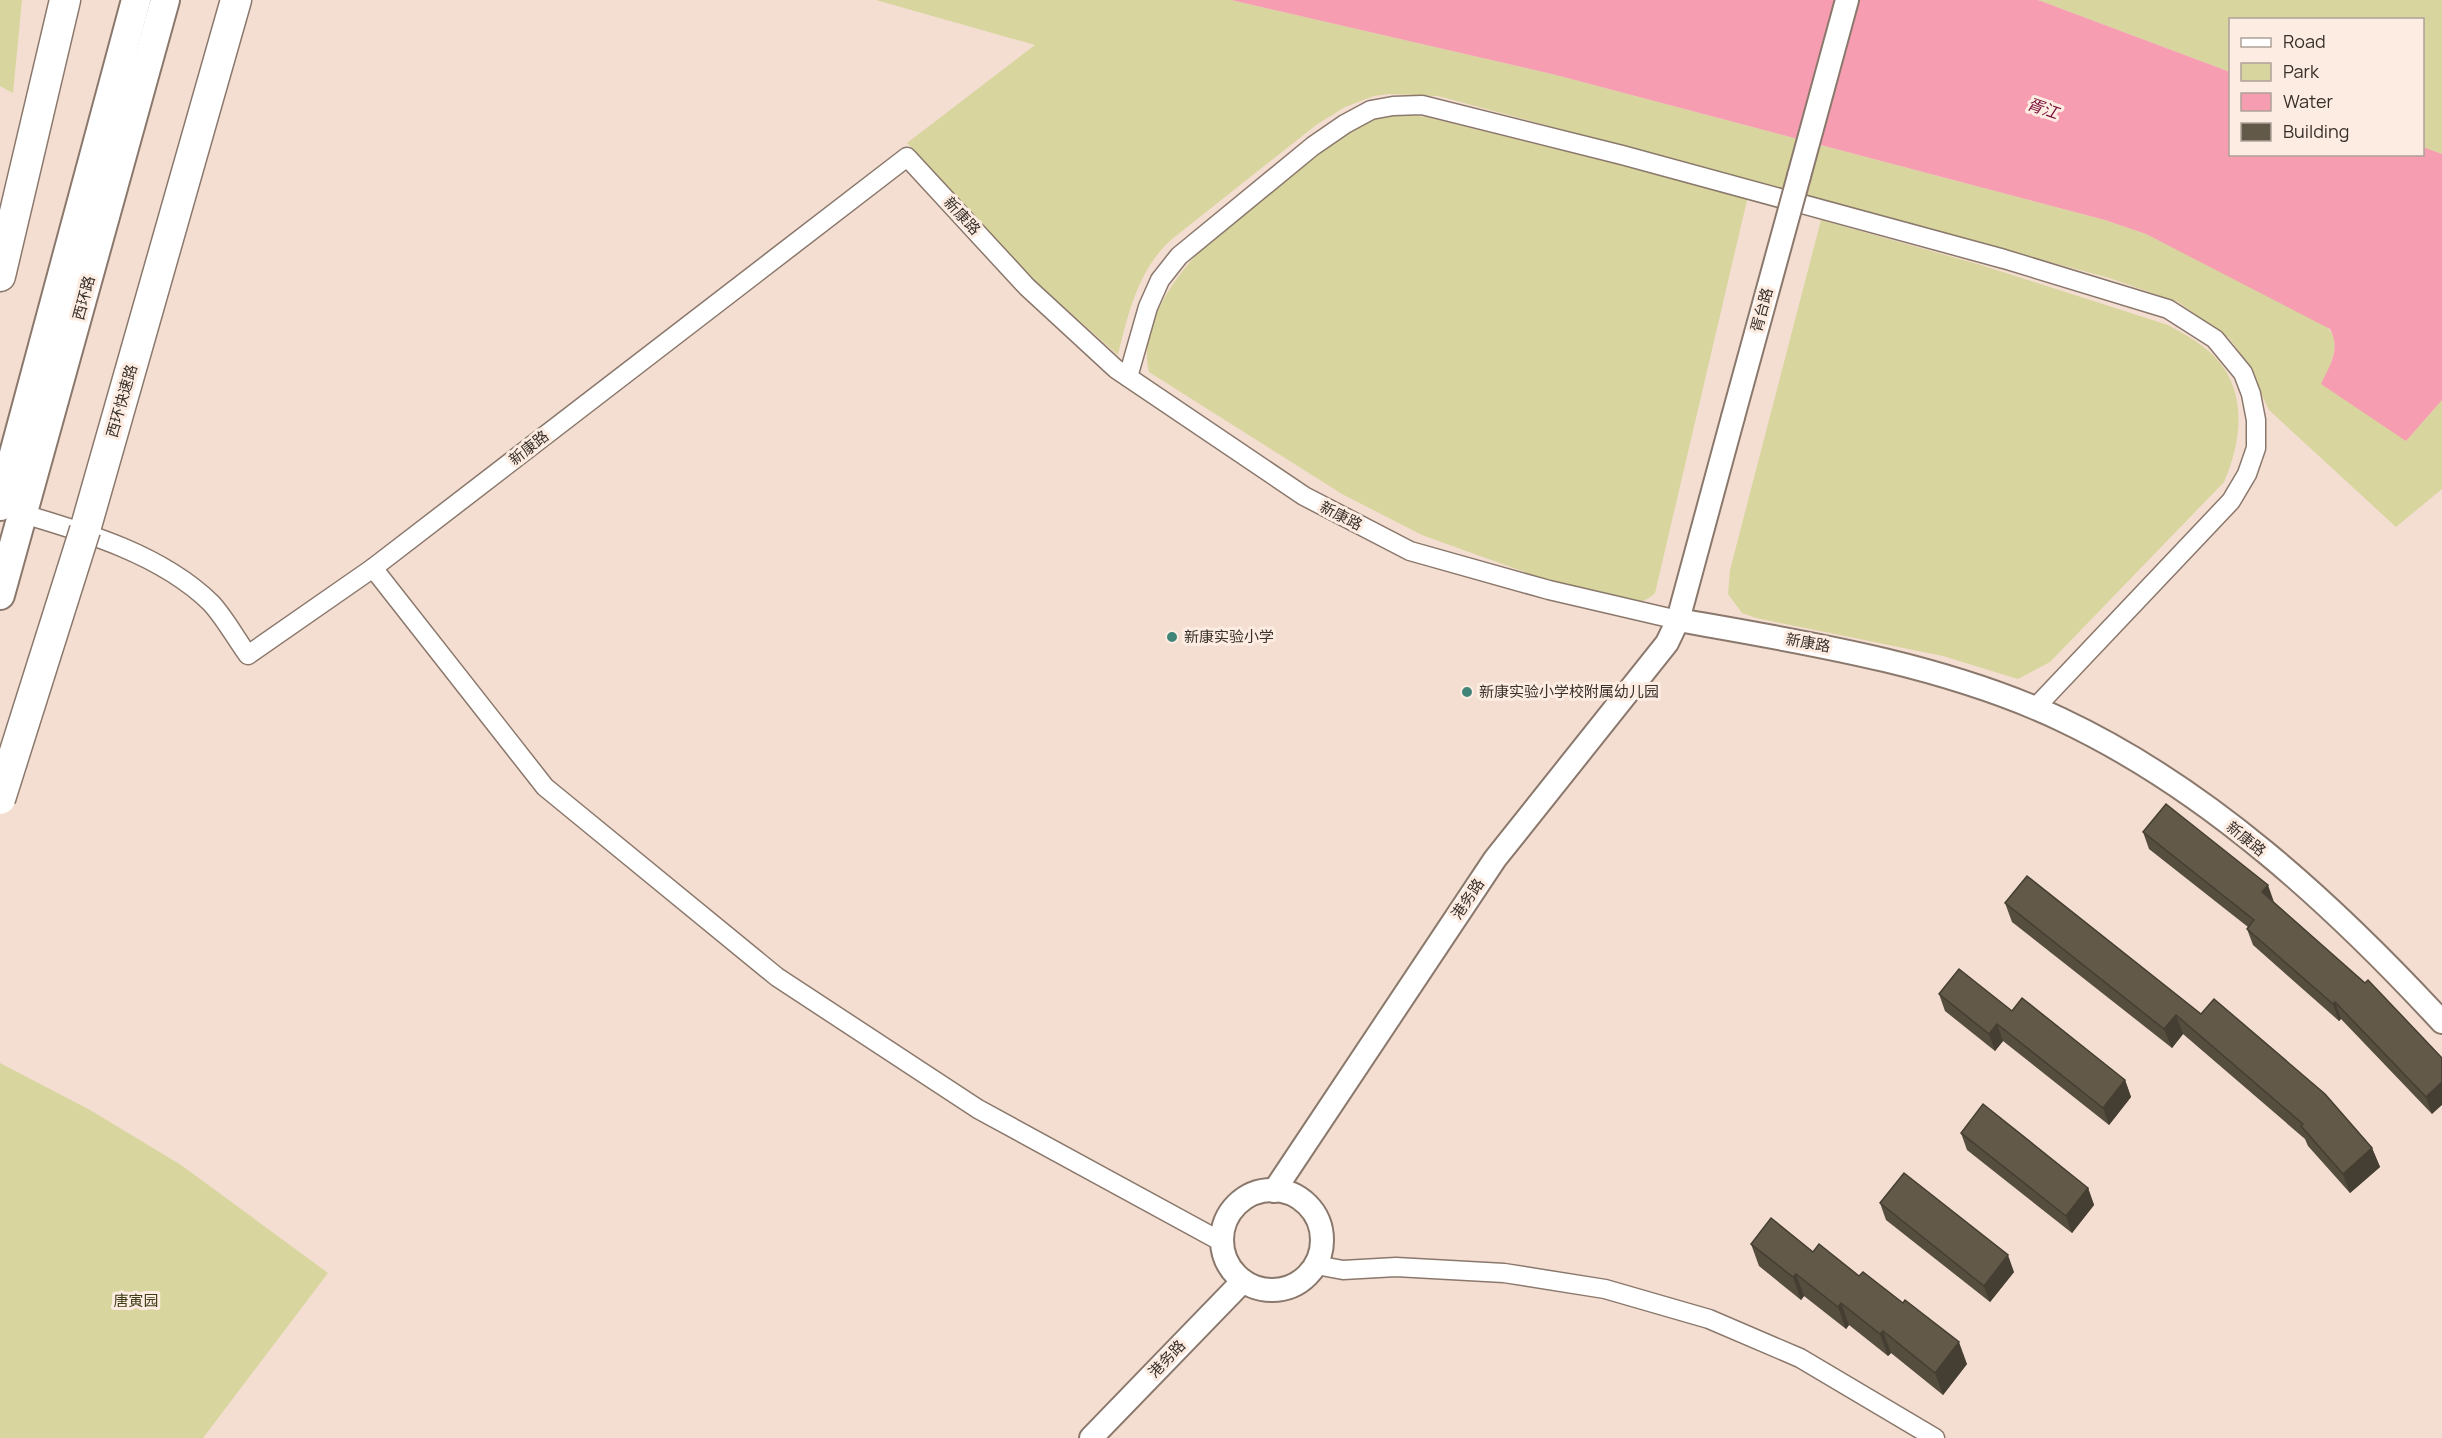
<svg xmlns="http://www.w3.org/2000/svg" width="2442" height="1438" viewBox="0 0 2442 1438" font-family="Manrope,'Noto Sans SC',sans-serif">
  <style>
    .green { fill: #d8d59e }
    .water { fill: #f69db2 }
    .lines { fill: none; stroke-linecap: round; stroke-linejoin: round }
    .minor-casing { stroke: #8b786c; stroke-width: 21 }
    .tertiary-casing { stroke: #8b786c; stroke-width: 26 }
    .primary-casing { stroke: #8b786c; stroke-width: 32 }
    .trunk-casing { stroke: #8b786c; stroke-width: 33 }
    .minor { stroke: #fff; stroke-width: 18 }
    .tertiary { stroke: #fff; stroke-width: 22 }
    .primary { stroke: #fff; stroke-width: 28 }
    .trunk { stroke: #fff; stroke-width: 30 }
    .tertiary-bridge-casing { stroke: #8b786c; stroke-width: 26; stroke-linecap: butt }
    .trunk-bridge-casing { stroke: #8b786c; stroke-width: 33; stroke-linecap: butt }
    .tertiary-bridge { stroke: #fff; stroke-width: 22 }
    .trunk-bridge { stroke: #fff; stroke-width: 30 }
    .wall { fill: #554d3e }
    .shaded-wall { fill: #453e32 }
    .building { fill: #635948; stroke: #453e32; stroke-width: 1.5 }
    .poi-dot { fill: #418579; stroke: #fdece1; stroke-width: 2 }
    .labels { text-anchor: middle; stroke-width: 6; stroke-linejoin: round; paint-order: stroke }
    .street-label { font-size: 15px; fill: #38302b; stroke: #fdece1 }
    .poi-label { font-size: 15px; fill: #38302b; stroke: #fdece1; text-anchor: start }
    .park-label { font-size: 15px; fill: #3e3c16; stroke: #fdece1 }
    .water-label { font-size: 16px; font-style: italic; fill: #770e38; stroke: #fdece1 }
  </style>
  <rect width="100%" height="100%" fill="#f3ded1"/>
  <!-- green -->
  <g class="green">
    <polygon points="0,0 22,0 13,93 0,86"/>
    <path d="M 876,0 L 1231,0 L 1556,75 L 2105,220 L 2146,234 L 2322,323 C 2337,334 2337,345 2331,362 L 2406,441 L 2442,400 L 2442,489 L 2396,527 L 2269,410 L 2245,360 L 2229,338 L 2178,302 L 2109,278 L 1438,96 L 1390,94 L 1374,96 L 1345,107 L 1316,125 L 1172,239 C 1139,268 1128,313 1118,355 L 1037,283 L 907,143 L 1035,45 Z"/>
    <polygon points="2038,0 2442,0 2442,154 2423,147 2422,20 2230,20 2230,72"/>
    <path d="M 1402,114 L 1426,117 L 1748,196 L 1655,593 C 1640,607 1628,604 1608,602 L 1422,535 L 1342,494 L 1149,372 C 1138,329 1172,280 1201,250 L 1348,130 L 1368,120 Z"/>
    <path d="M 1821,220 L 1981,265 L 2168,325 C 2184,334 2201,343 2214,356 C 2248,391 2242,441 2224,482 L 2050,662 L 2018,679 L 1943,656 L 1756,618 L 1742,613 L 1728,594 L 1730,570 Z"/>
    <polygon points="0,1063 90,1110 181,1165 328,1273 203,1438 0,1438"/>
  </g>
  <!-- water -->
  <path class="water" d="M 1231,0 L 2038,0 L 2230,72 L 2230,154 L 2422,154 L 2423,147 L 2442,154 L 2442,400 L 2406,441 L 2321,384 C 2330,365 2341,349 2330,329 L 2146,234 L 2105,220 L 1556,75 Z"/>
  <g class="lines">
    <!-- minor casing -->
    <g class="minor-casing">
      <g id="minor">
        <polyline points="1128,377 1148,307 1160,280 1179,256 1313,146 1345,124 1371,110 1393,106 1422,105 1622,155 2004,259 2168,309 2215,339 2243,373 2251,394 2256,420 2256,448 2247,474 2231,501 2034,709"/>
        <path d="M 13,511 C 81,531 160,553 211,603 C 225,618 236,639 248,655 L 373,568 L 545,787 L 777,977 L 978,1109 L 1222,1242"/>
        <polyline points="373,568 907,157 1027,287 1116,369 1304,496 1410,551 1549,590 1678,620"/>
        <polyline points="1316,1265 1343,1270 1396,1267 1504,1273 1605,1289 1709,1319 1800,1358 1935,1438"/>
      </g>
    </g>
    <!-- tertiary casing -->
    <g class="tertiary-casing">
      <g id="tertiary">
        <polyline points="1799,176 1847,0"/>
        <path d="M 1678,620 C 1803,642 1943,664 2060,719 C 2207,788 2333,904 2442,1022"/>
        <circle cx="1272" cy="1240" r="50"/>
        <polyline points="1274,1191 1495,859 1667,643 1678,620 1733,417"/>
        <polyline points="1091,1438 1243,1281"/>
      </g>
    </g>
    <!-- primary casing -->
    <g class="primary-casing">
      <g id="primary">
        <polyline points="0,506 136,0"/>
        <polyline points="0,595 165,0"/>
      </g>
    </g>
    <!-- trunk casing -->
    <g class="trunk-casing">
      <g id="trunk">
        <polyline points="0,276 65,0"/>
        <polyline points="85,530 236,0"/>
      </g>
    </g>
    <!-- minor -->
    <use href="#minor" class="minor"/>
    <!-- tertiary -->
    <use href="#tertiary" class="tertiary"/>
    <!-- primary -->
    <use href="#primary" class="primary"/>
    <!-- trunk -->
    <use href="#trunk" class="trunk"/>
    <!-- tertiary-bridge casing -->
    <g class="tertiary-bridge-casing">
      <polyline id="tertiary-bridge" points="1733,417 1799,176"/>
    </g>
    <!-- trunk-bridge casing -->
    <g class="trunk-bridge-casing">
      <polyline id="trunk-bridge" points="0,799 85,530"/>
    </g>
    <!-- tertiary-bridge -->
    <use href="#tertiary-bridge" class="tertiary-bridge"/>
    <!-- trunk-bridge -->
    <use href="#trunk-bridge" class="trunk-bridge"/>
  </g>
  <!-- wall -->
  <g class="wall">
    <polygon points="2143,832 2274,902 2442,1058 2432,1114 2341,1019 2339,1021 2253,945 2247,929 2248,927 2149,849"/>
    <polygon points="2005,903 2201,1014 2372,1148 2380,1167 2350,1193 2308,1146 2305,1139 2183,1034 2172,1048 2012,922"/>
    <polygon points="1939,994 2012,1011 2125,1080 2131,1097 2109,1125 2003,1041 1995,1051 1945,1011"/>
    <polygon points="1961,1133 2088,1188 2094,1205 2072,1233 1967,1150"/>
    <polygon points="1880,1203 2014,1272 1990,1302 1886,1220"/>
    <polygon points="1751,1244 1813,1252 1967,1364 1943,1395 1891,1353 1888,1356 1849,1325 1846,1329 1804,1296 1801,1300 1759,1266"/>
  </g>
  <!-- shaded-wall -->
  <g class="shaded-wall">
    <polygon points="2268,885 2274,902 2262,892"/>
    <polygon points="2335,1002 2341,1019 2339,1021 2333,1004"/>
    <polygon points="2176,1015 2183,1034 2172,1048 2164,1029"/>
    <polygon points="1997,1024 2003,1041 1995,1051 1989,1034"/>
    <polygon points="2125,1080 2131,1097 2109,1125 2103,1108"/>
    <polygon points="2442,1082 2442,1105 2432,1114 2426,1097"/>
    <polygon points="2372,1148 2380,1167 2350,1193 2343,1174"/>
    <polygon points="2088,1188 2094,1205 2072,1233 2066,1216"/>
    <polygon points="2008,1255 2014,1272 1990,1302 1984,1286"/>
    <polygon points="1796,1274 1804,1296 1801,1300 1793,1277"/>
    <polygon points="1841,1303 1849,1325 1846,1329 1838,1307"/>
    <polygon points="1883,1331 1891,1353 1888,1356 1880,1334"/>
    <polygon points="1959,1342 1967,1364 1943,1395 1935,1373"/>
  </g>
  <!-- building -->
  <g class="building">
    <polygon points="2166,804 2268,885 2262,892 2365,983 2368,980 2442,1058 2442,1082 2426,1097 2335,1002 2333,1004 2247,929 2254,920 2143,832"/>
    <polygon points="2027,876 2201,1014 2214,999 2325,1094 2372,1148 2343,1174 2301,1126 2303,1124 2176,1015 2164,1029 2005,903"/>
    <polygon points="1959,969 2012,1011 2022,998 2125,1080 2103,1108 1997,1024 1989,1034 1939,994"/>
    <polygon points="1983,1104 2088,1188 2066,1216 1961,1133"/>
    <polygon points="1904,1173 2008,1255 1984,1286 1880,1203"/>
    <polygon points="1771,1218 1813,1252 1819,1244 1859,1276 1863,1272 1903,1303 1905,1300 1959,1342 1935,1373 1883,1331 1880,1334 1841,1303 1838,1307 1796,1274 1793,1277 1751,1244"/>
  </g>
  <!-- markers -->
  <g class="poi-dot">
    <circle cx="1172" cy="637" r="6"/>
    <circle cx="1467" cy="692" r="6"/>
  </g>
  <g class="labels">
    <!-- street labels -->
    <g class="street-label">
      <text transform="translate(962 216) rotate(47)" y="5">新康路</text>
      <text transform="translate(84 298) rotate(-75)" y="5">西环路</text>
      <text transform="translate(1762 310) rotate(-75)" y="5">胥台路</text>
      <text transform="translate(122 401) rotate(-74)" y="5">西环快速路</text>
      <text transform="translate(529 448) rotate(-38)" y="5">新康路</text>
      <text transform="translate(1341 516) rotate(27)" y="5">新康路</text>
      <text transform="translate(1808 643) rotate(10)" y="5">新康路</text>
      <text transform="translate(2246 839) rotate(39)" y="5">新康路</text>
      <text transform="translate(1468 899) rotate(-56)" y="5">港务路</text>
      <text transform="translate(1167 1359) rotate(-46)" y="5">港务路</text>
    </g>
    <!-- poi labels -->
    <g class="poi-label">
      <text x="1184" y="642">新康实验小学</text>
      <text x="1479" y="697">新康实验小学校附属幼儿园</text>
    </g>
    <!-- park labels -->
    <g class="park-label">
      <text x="136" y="1306">唐寅园</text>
    </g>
    <!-- water labels -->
    <g class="water-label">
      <text transform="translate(2043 108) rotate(19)" y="6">胥江</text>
    </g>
  </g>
  <!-- legend -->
  <rect x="2229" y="18" width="195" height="138" fill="#fdece1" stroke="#aea198" stroke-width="1.5"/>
  <rect x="2241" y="38" width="30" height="9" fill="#ffffff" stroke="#aea198" stroke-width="1.5"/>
  <text x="2283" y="48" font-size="18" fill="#38302b">Road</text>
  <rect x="2241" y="63" width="30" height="18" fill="#d8d59e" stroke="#aea198" stroke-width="1.5"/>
  <text x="2283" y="78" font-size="18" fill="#38302b">Park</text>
  <rect x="2241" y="93" width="30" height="18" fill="#f69db2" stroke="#aea198" stroke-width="1.5"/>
  <text x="2283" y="108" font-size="18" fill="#38302b">Water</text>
  <rect x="2241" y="123" width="30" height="18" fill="#635948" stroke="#aea198" stroke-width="1.5"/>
  <text x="2283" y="138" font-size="18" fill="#38302b">Building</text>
</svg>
